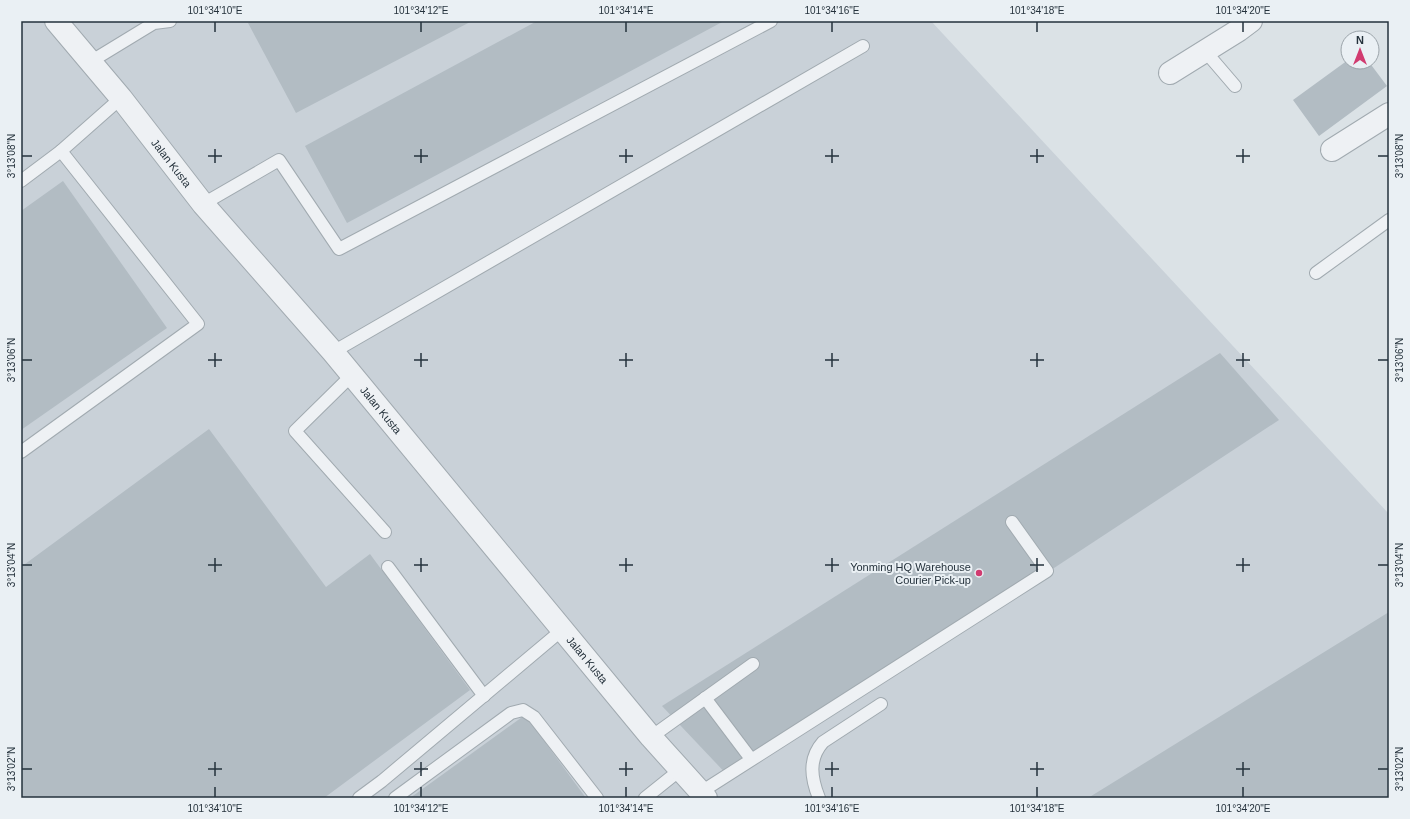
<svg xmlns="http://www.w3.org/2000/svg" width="1410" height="819" viewBox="0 0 1410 819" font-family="Helvetica,sans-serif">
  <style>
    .built { fill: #c9d1d8 }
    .building { fill: #b2bcc3 }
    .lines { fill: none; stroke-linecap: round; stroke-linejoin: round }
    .service-casing { stroke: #a1aab0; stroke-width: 14 }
    .minor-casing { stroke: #a1aab0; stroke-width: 24 }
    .tertiary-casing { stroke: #a1aab0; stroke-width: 24 }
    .service { stroke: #eef1f4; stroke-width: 12 }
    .minor { stroke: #eef1f4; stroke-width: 22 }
    .tertiary { stroke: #eef1f4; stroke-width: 22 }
    .ticks { fill: none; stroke: #25323c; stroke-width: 1.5 }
    .poi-dot { fill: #d13b70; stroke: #eaf0f4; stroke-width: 1.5 }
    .labels { text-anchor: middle; stroke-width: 4; stroke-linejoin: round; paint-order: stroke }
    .street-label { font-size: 11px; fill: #25323c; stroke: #eaf0f4 }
    .poi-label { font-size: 11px; fill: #25323c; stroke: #eaf0f4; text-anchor: end }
    .neatline { fill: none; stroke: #25323c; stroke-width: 1.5 }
    .ticks-label { font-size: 10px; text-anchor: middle; fill: #25323c }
  </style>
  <rect width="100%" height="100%" fill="#dbe2e6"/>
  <!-- built -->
  <polygon class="built" points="21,21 931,21 1389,514 1389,798 21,798"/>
  <!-- building -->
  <g class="building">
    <polygon points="251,21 472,21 296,113 248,23"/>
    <polygon points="537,21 724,21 347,223 305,146"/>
    <polygon points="1348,60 1348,62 1369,62 1387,86 1319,136 1293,100"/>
    <polygon points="63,181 167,328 21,430 21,211"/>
    <polygon points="1220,353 1279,420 732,780 662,706"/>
    <polygon points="209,429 326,587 370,554 470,690 324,798 21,798 21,567"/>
    <polygon points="1389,612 1389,798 1088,798"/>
    <polygon points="525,715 586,798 410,798"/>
  </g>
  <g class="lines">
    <!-- service casing -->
    <g class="service-casing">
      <g id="service">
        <polyline points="1205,51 1235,86"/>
        <polyline points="90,62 154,23 170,21"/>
        <polyline points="21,181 61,151"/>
        <polyline points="203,204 279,160 339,249 771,21"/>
        <polyline points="1316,273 1389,220"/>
        <polyline points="333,352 863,46"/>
        <polyline points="352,375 295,431 385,532"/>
        <polyline points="21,452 198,324 61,151 121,98"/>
        <polyline points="388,567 484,696"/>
        <polyline points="705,698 751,759"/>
        <polyline points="651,737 753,664"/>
        <polyline points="701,792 1047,571 1012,522"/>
        <polyline points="359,798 382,781 562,630"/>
        <polyline points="395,798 511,713 523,710 534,717 597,798"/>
        <polyline points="645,798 680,770"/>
        <path d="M 819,798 C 811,778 808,759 823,742 L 881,704"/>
      </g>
    </g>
    <!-- minor casing -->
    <g class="minor-casing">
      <g id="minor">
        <polyline points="1170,73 1239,30 1251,21"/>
        <polyline points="1332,150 1389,114"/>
      </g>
    </g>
    <!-- tertiary casing -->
    <g class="tertiary-casing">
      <g id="tertiary">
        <path id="s1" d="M 56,21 L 121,98 L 203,204 L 333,352 L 651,737 L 706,798"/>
      </g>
    </g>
    <!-- service -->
    <use href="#service" class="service"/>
    <!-- minor -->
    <use href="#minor" class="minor"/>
    <!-- tertiary -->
    <use href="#tertiary" class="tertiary"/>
  </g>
  <!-- ticks -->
  <path class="ticks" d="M 215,22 L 215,32M 421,22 L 421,32M 626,22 L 626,32M 832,22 L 832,32M 1037,22 L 1037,32M 1243,22 L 1243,32M 215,149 L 215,163M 421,149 L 421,163M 626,149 L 626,163M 832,149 L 832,163M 1037,149 L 1037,163M 1243,149 L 1243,163M 22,156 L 32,156M 208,156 L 222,156M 414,156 L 428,156M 619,156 L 633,156M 825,156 L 839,156M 1030,156 L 1044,156M 1236,156 L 1250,156M 1378,156 L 1388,156M 215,353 L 215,367M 421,353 L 421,367M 626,353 L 626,367M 832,353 L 832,367M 1037,353 L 1037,367M 1243,353 L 1243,367M 22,360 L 32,360M 208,360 L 222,360M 414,360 L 428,360M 619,360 L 633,360M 825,360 L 839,360M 1030,360 L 1044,360M 1236,360 L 1250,360M 1378,360 L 1388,360M 215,558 L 215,572M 421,558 L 421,572M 626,558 L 626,572M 832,558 L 832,572M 1037,558 L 1037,572M 1243,558 L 1243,572M 22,565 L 32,565M 208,565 L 222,565M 414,565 L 428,565M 619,565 L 633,565M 825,565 L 839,565M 1030,565 L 1044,565M 1236,565 L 1250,565M 1378,565 L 1388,565M 215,762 L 215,776M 421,762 L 421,776M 626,762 L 626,776M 832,762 L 832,776M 1037,762 L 1037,776M 1243,762 L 1243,776M 22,769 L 32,769M 208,769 L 222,769M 414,769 L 428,769M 619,769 L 633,769M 825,769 L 839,769M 1030,769 L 1044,769M 1236,769 L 1250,769M 1378,769 L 1388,769M 215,787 L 215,797M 421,787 L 421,797M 626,787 L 626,797M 832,787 L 832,797M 1037,787 L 1037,797M 1243,787 L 1243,797"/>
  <!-- markers -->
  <circle class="poi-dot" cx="979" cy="573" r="4"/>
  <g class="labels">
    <!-- street labels -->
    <g class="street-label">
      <text dy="4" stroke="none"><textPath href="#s1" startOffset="183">Jalan Kusta</textPath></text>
      <text dy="4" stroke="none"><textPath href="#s1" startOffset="507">Jalan Kusta</textPath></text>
      <text dy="4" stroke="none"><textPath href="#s1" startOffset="831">Jalan Kusta</textPath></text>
    </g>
    <!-- poi labels -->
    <g class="poi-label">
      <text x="971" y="571">Yonming HQ Warehouse<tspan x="971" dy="13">Courier Pick-up</tspan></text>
    </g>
  </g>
  <!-- border -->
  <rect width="1410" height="819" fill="none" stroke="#eaf0f4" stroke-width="44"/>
  <!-- north arrow -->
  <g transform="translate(1360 50)"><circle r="19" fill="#eaf0f4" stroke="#9ba4aa"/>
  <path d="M0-3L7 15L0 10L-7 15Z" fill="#d13b70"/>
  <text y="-6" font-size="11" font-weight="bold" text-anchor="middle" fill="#25323c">N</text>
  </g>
  <rect x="22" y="22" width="1366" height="775" class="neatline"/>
  <g class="ticks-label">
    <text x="215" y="14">101°34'10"E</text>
    <text x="421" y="14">101°34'12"E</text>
    <text x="626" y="14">101°34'14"E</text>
    <text x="832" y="14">101°34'16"E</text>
    <text x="1037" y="14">101°34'18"E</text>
    <text x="1243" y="14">101°34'20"E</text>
    <text transform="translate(11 156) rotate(-90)" y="4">3°13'08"N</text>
    <text transform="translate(1399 156) rotate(-90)" y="4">3°13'08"N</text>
    <text transform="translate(11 360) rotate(-90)" y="4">3°13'06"N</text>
    <text transform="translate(1399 360) rotate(-90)" y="4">3°13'06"N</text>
    <text transform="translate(11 565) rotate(-90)" y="4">3°13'04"N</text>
    <text transform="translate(1399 565) rotate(-90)" y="4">3°13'04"N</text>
    <text transform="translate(11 769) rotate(-90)" y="4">3°13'02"N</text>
    <text transform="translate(1399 769) rotate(-90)" y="4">3°13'02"N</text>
    <text x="215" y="812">101°34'10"E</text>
    <text x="421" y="812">101°34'12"E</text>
    <text x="626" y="812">101°34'14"E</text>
    <text x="832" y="812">101°34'16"E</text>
    <text x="1037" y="812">101°34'18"E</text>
    <text x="1243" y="812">101°34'20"E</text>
  </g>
</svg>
